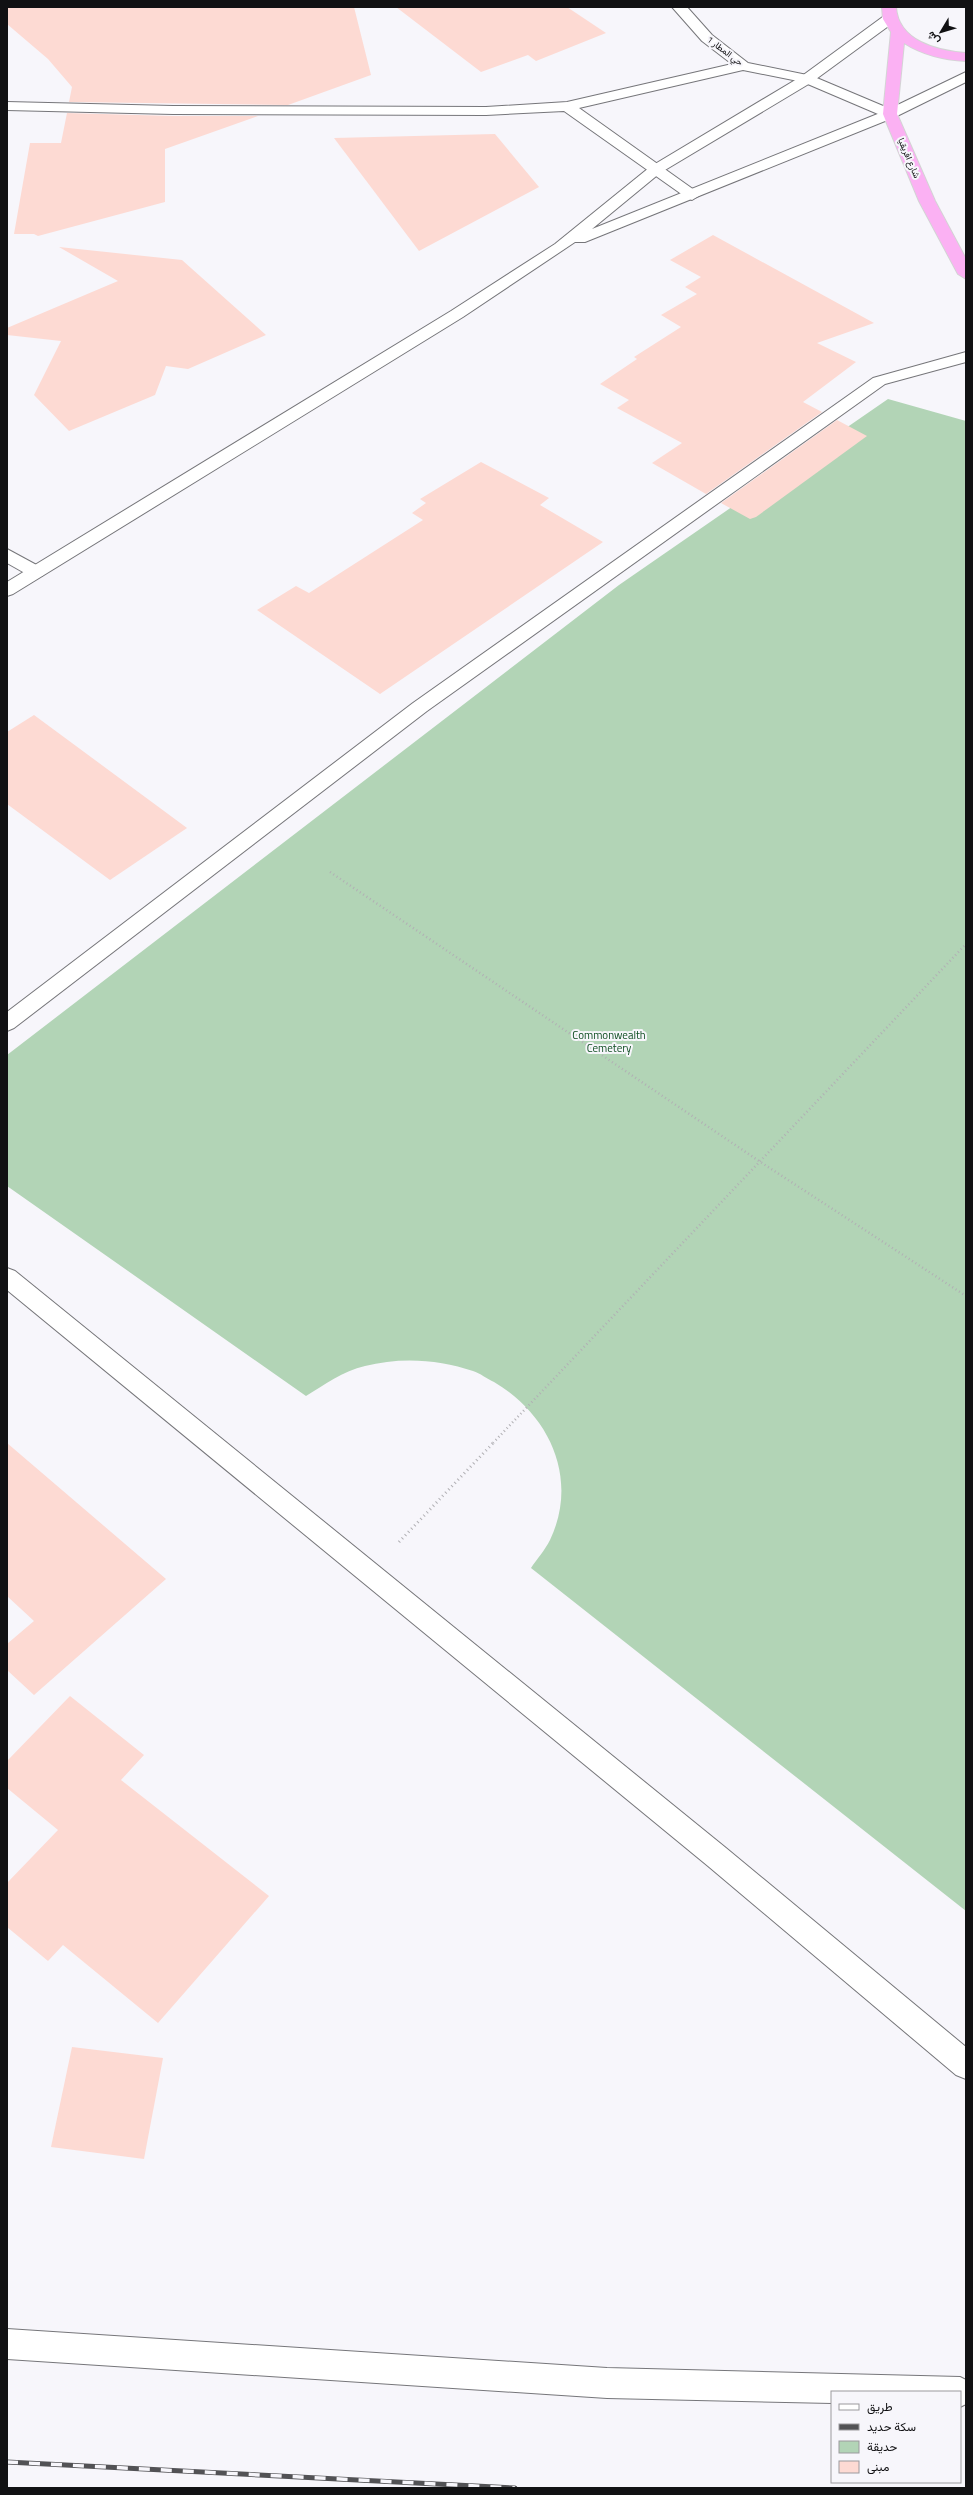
<svg xmlns="http://www.w3.org/2000/svg" width="973" height="2495" viewBox="0 0 973 2495" font-family="'Titillium Web',Vazirmatn,sans-serif">
  <style>
    .green { fill: #b2d4b6 }
    .building { fill: #fddad3 }
    .lines { fill: none; stroke-linecap: round; stroke-linejoin: round }
    .lane-casing { stroke: #76767a; stroke-width: 2 }
    .street-casing { stroke: #76767a; stroke-width: 2 }
    .secondary-casing { stroke: #76767a; stroke-width: 2 }
    .highway-casing { stroke: #d4d4d5; stroke-width: 2 }
    .path-far1 { stroke: #b1b0b4; stroke-width: 2.5; stroke-dasharray: 1 3; stroke-linecap: butt }
    .path { stroke: #b1b0b4; stroke-width: 3; stroke-dasharray: 1 3.5; stroke-linecap: butt }
    .lane { fill: #fff; fill-rule: evenodd }
    .street { fill: #fff; fill-rule: evenodd }
    .secondary { fill: #fff; fill-rule: evenodd }
    .highway { fill: #fbb1f3; fill-rule: evenodd }
    .rail-casing { stroke: #525255; stroke-width: 5 }
    .rail { stroke: #f7f6fb; stroke-width: 3.5; stroke-dasharray: 11; stroke-linecap: butt }
    .labels { text-anchor: middle; stroke-width: 4; stroke-linejoin: round; paint-order: stroke }
    .far-street-label { font-size: 9px; fill: #111113; stroke: #f7f6fb }
    .park-label { font-size: 11px; fill: #0b4b1e; stroke: #f7f6fb }
  </style>
  <rect width="100%" height="100%" fill="#f7f6fb"/>
  <!-- green -->
  <path class="green" d="M 888,399 L 966,421 L 966,1911 L 531,1568 C 537,1559 545,1550 550,1540 C 579,1479 550,1415 494,1382 C 487,1379 480,1373 473,1371 C 439,1359 399,1357 365,1366 C 343,1371 324,1385 306,1396 L 7,1186 L 7,1055 L 619,585 Z"/>
  <!-- building -->
  <g class="building">
    <polygon points="7,7 354,7 371,75 288,105 69,102 72,87 48,59 7,24"/>
    <polygon points="396,7 567,7 606,33 536,61 528,55 481,72"/>
    <polygon points="67,113 173,116 258,116 165,149 165,202 38,236 34,234 14,234 30,143 61,143"/>
    <polygon points="495,134 539,187 419,251 334,138"/>
    <polygon points="713,235 874,323 817,343 856,362 803,402 822,412 706,494 652,463 682,443 617,408 629,400 600,384 637,359 634,357 681,327 661,315 697,294 685,287 701,277 670,260"/>
    <polygon points="59,247 182,260 266,335 188,369 166,366 155,395 69,431 34,395 61,341 7,335 7,328 118,281"/>
    <polygon points="837,420 867,436 756,517 750,519 721,503"/>
    <polygon points="481,462 549,498 540,505 603,542 380,694 257,610 296,586 309,593 423,520 412,513 426,503 420,499"/>
    <polygon points="34,715 187,828 110,880 7,804 7,732"/>
    <polygon points="7,1443 166,1579 34,1695 7,1670 7,1644 34,1621 7,1596"/>
    <polygon points="70,1696 144,1755 121,1780 269,1896 158,2023 63,1945 48,1961 7,1927 7,1883 58,1830 7,1788 7,1761"/>
    <polygon points="72,2047 163,2058 144,2159 51,2147"/>
  </g>
  <g class="lines">
    <!-- lane casing -->
    <g class="lane-casing">
      <polygon id="lane" points="7,549 42,568 45,572 42,576 30,576 7,563"/>
    </g>
    <!-- street casing -->
    <g class="street-casing">
      <g id="street">
        <polygon points="672,7 687,7 712,35 748,63 812,76 895,111 897,114 895,117 885,117 803,82 743,70 579,108 697,192 700,195 692,200 687,198 564,111 486,115 173,114 7,110 7,102 173,106 486,107 567,102 732,64 702,41"/>
        <polygon points="966,352 966,362 885,384 427,711 14,1028 7,1031 7,1012 413,703 873,378"/>
        <polygon points="7,1268 15,1271 726,1848 966,2047 966,2079 956,2075 708,1866 7,1290"/>
        <polygon points="7,2329 607,2368 960,2377 966,2380 966,2404 960,2407 960,2392 832,2392 832,2403 607,2398 7,2359"/>
      </g>
    </g>
    <!-- secondary casing -->
    <g class="secondary-casing">
      <polygon id="secondary" points="889,15 896,19 894,22 812,82 660,173 592,229 885,111 966,72 966,82 895,117 585,242 575,242 463,317 13,594 7,596 7,582 451,311 555,244 650,167 802,76 884,16"/>
    </g>
    <!-- highway casing -->
    <g class="highway-casing">
      <path id="highway" d="M 882,7 L 896,7 C 898,41 937,51 966,53 L 966,61 C 944,60 923,55 904,43 L 897,114 L 935,201 L 966,259 L 966,279 L 958,274 L 919,201 L 883,114 L 891,32 L 883,19 Z"/>
    </g>
    <!-- path-far1 -->
    <g class="path-far1">
      <polyline points="330,872 759,1161 966,1296"/>
      <polyline points="493,1443 966,944"/>
    </g>
    <!-- path -->
    <polyline class="path" points="399,1542 494,1442"/>
    <!-- lane -->
    <use href="#lane" class="lane"/>
    <!-- street -->
    <use href="#street" class="street"/>
    <!-- secondary -->
    <use href="#secondary" class="secondary"/>
    <!-- highway -->
    <use href="#highway" class="highway"/>
    <!-- rail casing -->
    <g class="rail-casing">
      <polyline id="rail" points="7,2462 515,2488"/>
    </g>
    <!-- rail -->
    <use href="#rail" class="rail"/>
  </g>
  <g class="labels">
    <!-- far-street labels -->
    <g class="far-street-label">
      <text transform="translate(725 51) rotate(37)" y="3">حي المطار 1</text>
      <text transform="translate(909 158) rotate(67)" y="3">شارع افريقيا</text>
    </g>
    <!-- park labels -->
    <g class="park-label">
      <text x="609" y="1039">Commonwealth<tspan x="609" dy="13">Cemetery</tspan></text>
    </g>
  </g>
  <!-- border -->
  <rect width="973" height="2495" fill="none" stroke="#111113" stroke-width="16"/>
  <!-- legend -->
  <rect x="831" y="2391" width="130" height="92" fill="#f7f6fb" stroke="#9b9a9e"/>
  <rect x="839" y="2404" width="20" height="6" fill="#ffffff" stroke="#9b9a9e"/>
  <text x="867" y="2411" font-size="12" fill="#111113">طريق</text>
  <rect x="839" y="2424" width="20" height="6" fill="#525255" stroke="#9b9a9e"/>
  <text x="867" y="2431" font-size="12" fill="#111113">سكة حديد</text>
  <rect x="839" y="2441" width="20" height="12" fill="#b2d4b6" stroke="#9b9a9e"/>
  <text x="867" y="2451" font-size="12" fill="#111113">حديقة</text>
  <rect x="839" y="2461" width="20" height="12" fill="#fddad3" stroke="#9b9a9e"/>
  <text x="867" y="2471" font-size="12" fill="#111113">مبنى</text>
  <!-- north arrow -->
  <g transform="translate(941 32) rotate(232)" stroke="#f7f6fb" stroke-width="3" paint-order="stroke">
  <path d="M0-3L7 15L0 10L-7 15Z" fill="#111113"/>
  <text y="-6" font-size="11" font-weight="bold" text-anchor="middle" fill="#111113">ش</text>
  </g>
</svg>
